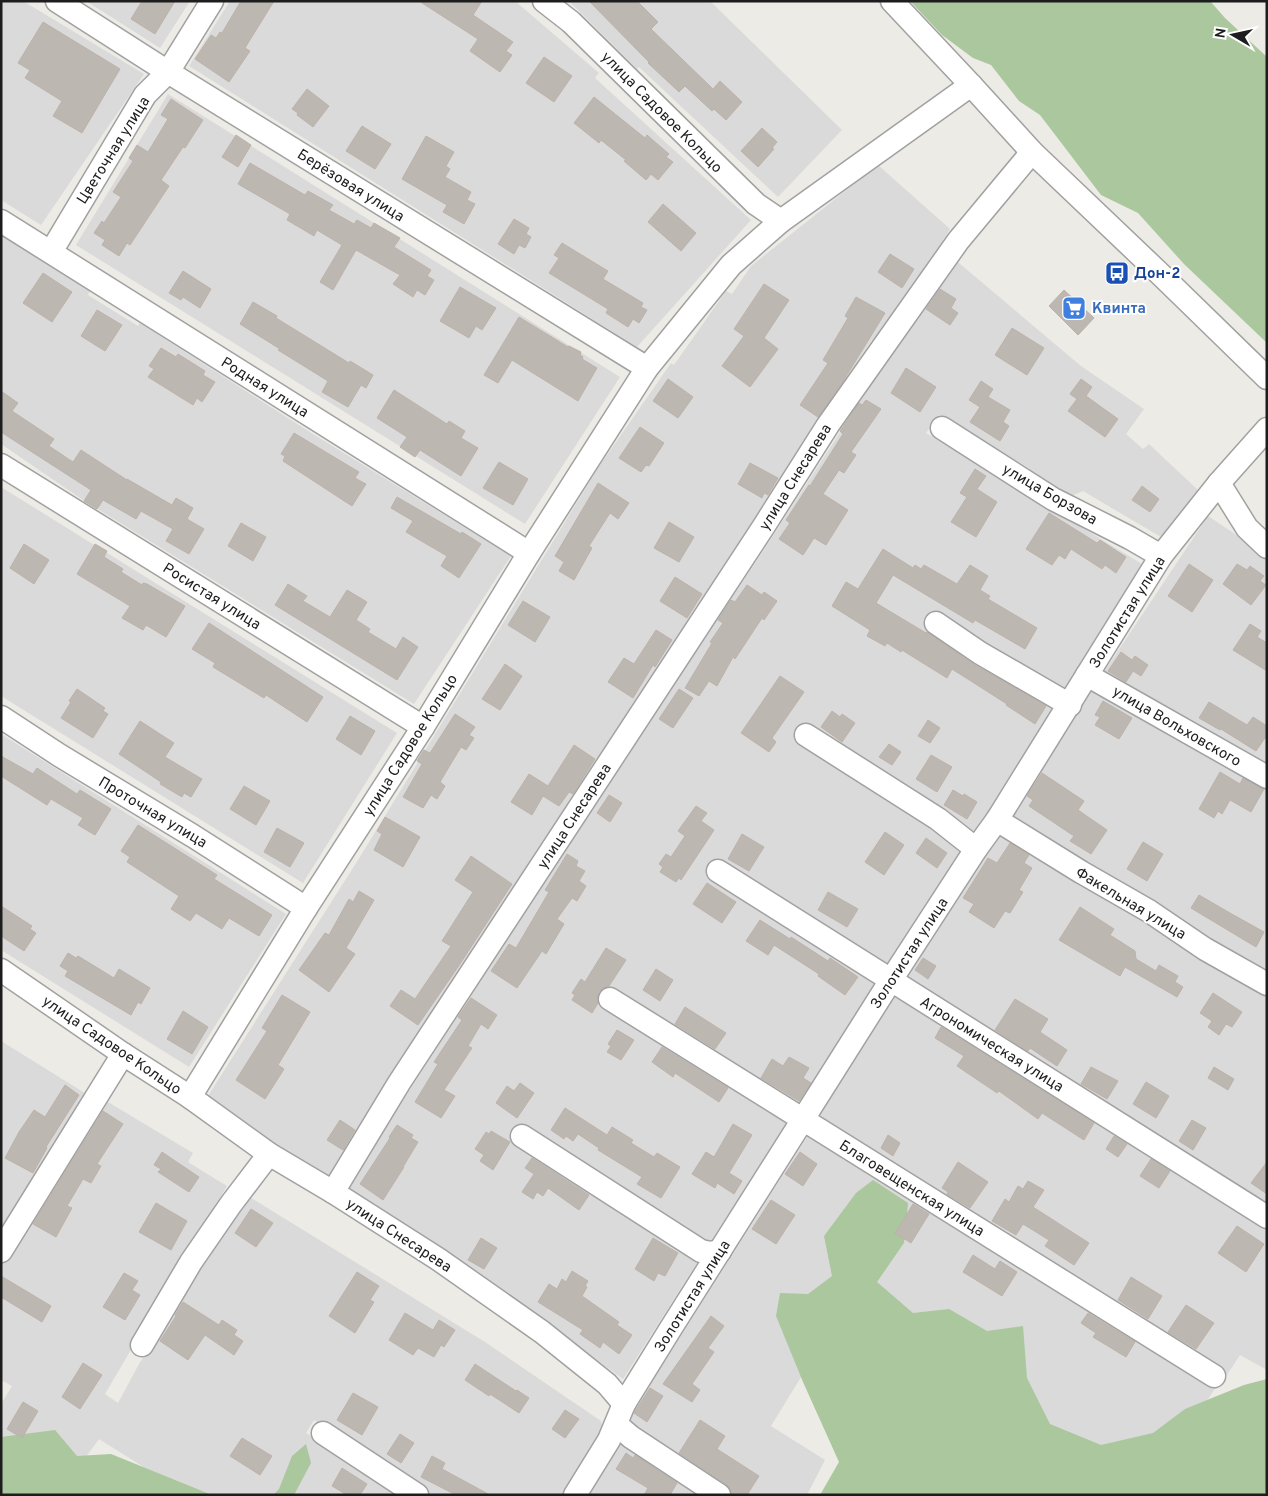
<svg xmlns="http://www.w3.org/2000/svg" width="1268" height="1496" viewBox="0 0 1268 1496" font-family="Overpass,sans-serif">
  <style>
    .residential { fill: #dbdada }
    .forest { fill: #aac79e }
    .building { fill: #bdb7b2; stroke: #bdb2a9 }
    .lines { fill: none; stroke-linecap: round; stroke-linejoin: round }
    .minor-casing { stroke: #a1a1a1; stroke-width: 25 }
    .minor { stroke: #fff; stroke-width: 22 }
    .labels { text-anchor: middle; stroke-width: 4; stroke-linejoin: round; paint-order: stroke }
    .street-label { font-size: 15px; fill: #1d1d1d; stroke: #fff }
    .transit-label { font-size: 15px; font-weight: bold; fill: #164399; stroke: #fff; text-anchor: start }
    .shop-label { font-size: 15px; font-weight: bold; fill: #366cbe; stroke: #fff; text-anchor: start }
  </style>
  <rect width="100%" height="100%" fill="#edebe5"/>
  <!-- residential -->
  <g class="residential">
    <polygon points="1,1 23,1 144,74 41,225 1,200"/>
    <polygon points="86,1 190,1 160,48"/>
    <polygon points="230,1 515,1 599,73 595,78 751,220 637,347 189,66"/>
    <polygon points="569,1 710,1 842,130 778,197 639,67 637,69"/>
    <polygon points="168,94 620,377 525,524 76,245"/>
    <polygon points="878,165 950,229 878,344 872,340 844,382 329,1178 206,1099 358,860 598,468 671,363 674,365 726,291 732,294 751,266"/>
    <polygon points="1,228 38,255 38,258 90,291 88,295 138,326 140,323 313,434 511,556 414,704 83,500 1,444"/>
    <polygon points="953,258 1081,366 1144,409 1126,434 1143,449 1149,444 1198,490 1166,540 1083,491 1067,498 1031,475 1029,468 939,415 926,433 1147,567 975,832 808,727 965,850 886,969 877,981 799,1108 608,988 599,1002 789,1119 623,1379 459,1259 344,1190 488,970 646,725 756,562"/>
    <polygon points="1,487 397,733 303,883 1,696"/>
    <polygon points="1208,516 1259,550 1267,558 1267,772 1102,675"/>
    <polygon points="1093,685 1267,787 1267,976 1011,816"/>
    <polygon points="1,734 286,914 189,1067 1,950"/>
    <polygon points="1001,829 1267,991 1267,1208 906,979"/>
    <polygon points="897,992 1267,1224 1267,1370 1240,1355 1227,1375 816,1119"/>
    <polygon points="1,1041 88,1095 1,1236"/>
    <polygon points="103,1099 193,1153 188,1162 227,1186 105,1394 118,1403 139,1364 248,1196 485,1342 601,1421 603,1429 565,1495 430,1495 314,1420 306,1433 405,1495 188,1495 99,1439 58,1495 1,1461 1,1404 12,1386 1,1380 1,1263"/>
    <polygon points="809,1134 1216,1387 1154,1482 1068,1495 854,1291 771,1426 825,1460 807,1495 736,1495 629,1430 627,1421"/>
    <polygon points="615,1435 710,1495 579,1495"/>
  </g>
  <!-- forest -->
  <g class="forest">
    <polygon points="910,1 1210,1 1225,18 1267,57 1267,343 1184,264 1138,213 1101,195 1040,115 1019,101 991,65 973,58 942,35"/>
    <polygon points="873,1180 908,1203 904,1243 877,1282 913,1313 949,1309 987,1331 1023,1326 1027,1378 1050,1424 1101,1445 1153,1433 1185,1409 1244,1385 1267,1379 1267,1495 820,1495 839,1462 803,1382 776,1316 780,1293 808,1294 832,1276 824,1236 856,1193"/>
    <polygon points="55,1430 77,1456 111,1454 212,1495 1,1495 1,1437"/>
    <polygon points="306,1444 311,1463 294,1495 273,1495 279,1489 292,1456"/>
  </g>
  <!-- building -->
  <g class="building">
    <polygon points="142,1 175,1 155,34 131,19"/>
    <polygon points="241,1 274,1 245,48 250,51 229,82 195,59 211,35 216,38 220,32 222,33"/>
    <polygon points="419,1 482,1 473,15 513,42 506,51 512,55 500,72 470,51 478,39"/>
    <polygon points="589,1 637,1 658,22 651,29 713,89 720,81 742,102 726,120 714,109 712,111 685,86 679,92 648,63 649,62"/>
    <polygon points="43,22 120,69 82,133 53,116 62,101 25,78 30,70 18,63"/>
    <polygon points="544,57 572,76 554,102 526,83"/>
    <polygon points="307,89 329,106 313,127 297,115 298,113 292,109"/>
    <polygon points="594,97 645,138 647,135 669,154 666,157 673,162 658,180 651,174 646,180 624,161 626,160 601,140 599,143 574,123"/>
    <polygon points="171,99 203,120 185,148 183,147 161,180 169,186 130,245 127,243 119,256 102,245 105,240 94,233 102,221 104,223 121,197 113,192 133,161 129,158 137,145 148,152 168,119 161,115"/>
    <polygon points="362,126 391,144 375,169 346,151"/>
    <polygon points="762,128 777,142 772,148 774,149 758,167 741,151"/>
    <polygon points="236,135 251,145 238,167 222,157"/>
    <polygon points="426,136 454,152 446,166 450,169 445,177 471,192 467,200 475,204 464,224 443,212 447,205 402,179"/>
    <polygon points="250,163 305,195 308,191 333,205 329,210 354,224 357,220 371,228 374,223 400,238 394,247 431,270 427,276 434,280 425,295 417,290 413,297 393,284 400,275 356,250 333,290 320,282 342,245 317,230 314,236 287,220 290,214 238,184"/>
    <polygon points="663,204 696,233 681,251 648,222"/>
    <polygon points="514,219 529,228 526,234 531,237 525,248 519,245 514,254 498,244"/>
    <polygon points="562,243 608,271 603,279 643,303 641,307 647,310 639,323 633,319 628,327 606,313 608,309 549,273 559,258 554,255"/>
    <polygon points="890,254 914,269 902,288 878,272"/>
    <polygon points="183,271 211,289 200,308 183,297 181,300 169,293"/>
    <polygon points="43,273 72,292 52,322 23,303"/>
    <polygon points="764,284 789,300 764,338 778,349 750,387 722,366 744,336 734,329"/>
    <polygon points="460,287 496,308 482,330 476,326 469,338 440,321"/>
    <polygon points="940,289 956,299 951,308 958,313 950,325 926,309"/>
    <polygon points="1064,290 1094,318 1078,335 1049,306"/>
    <polygon points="856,297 885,313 842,383 818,417 800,405 828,363 823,360 848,318 845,316"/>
    <polygon points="253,302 277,316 276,318 349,363 350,361 373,375 366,388 361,385 348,407 322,392 328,381 278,350 280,349 240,324"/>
    <polygon points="97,310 122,325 105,351 81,336"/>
    <polygon points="519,317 568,347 569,346 581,352 580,355 583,357 582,359 597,368 578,401 512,360 498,383 484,375"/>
    <polygon points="1012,328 1044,348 1027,375 995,355"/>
    <polygon points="161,348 176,357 178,354 205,371 203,375 215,382 202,402 197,398 193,405 148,377 154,369 149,366"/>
    <polygon points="906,368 936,387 920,412 891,393"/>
    <polygon points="668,379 693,397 678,418 653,401"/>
    <polygon points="1081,379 1092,387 1086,396 1118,419 1105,437 1068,411 1077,399 1070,394"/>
    <polygon points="981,381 993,389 988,397 1010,410 1003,422 1009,426 1000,441 970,422 980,407 969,400"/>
    <polygon points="394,390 447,424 449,421 465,431 461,438 478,448 461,476 420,450 415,457 400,447 407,437 377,418"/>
    <polygon points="1,391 18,403 12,411 54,439 49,446 73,462 81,450 127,480 127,479 172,505 176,498 193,508 187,519 204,529 189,554 166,541 173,529 141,511 136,519 103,500 97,509 84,501 91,490 1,432"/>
    <polygon points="866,400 881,409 851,452 856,455 844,473 839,470 823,494 848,510 826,545 814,538 803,555 779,539 790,523 786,520 809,485 810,486 843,434 840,431 859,403 862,405"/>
    <polygon points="640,427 664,443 649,466 646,465 641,472 619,458"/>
    <polygon points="294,433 359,472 355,478 366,484 352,506 283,461 285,456 281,454"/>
    <polygon points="499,462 528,479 513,505 483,488"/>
    <polygon points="750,463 778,478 768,495 764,493 762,498 738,484"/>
    <polygon points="975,469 986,476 977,489 997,502 976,537 951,522 967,497 960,493"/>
    <polygon points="598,483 629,503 618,519 610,513 589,546 592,548 574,580 559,571 564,562 555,556"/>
    <polygon points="1142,486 1159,499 1150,512 1132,500"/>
    <polygon points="397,497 461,534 462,532 481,544 459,578 441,566 447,556 406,532 413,521 391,508"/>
    <polygon points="1049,513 1097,543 1100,540 1126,557 1116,573 1105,565 1102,569 1071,549 1065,559 1059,555 1052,565 1026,549"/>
    <polygon points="669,522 694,537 679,562 654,548"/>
    <polygon points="241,523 266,537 253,561 228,546"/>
    <polygon points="24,544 49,560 34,584 10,568"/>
    <polygon points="95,544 107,551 104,557 123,569 121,572 142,585 143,583 147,584 185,606 166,637 146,625 143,630 122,618 130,606 77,574"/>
    <polygon points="883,549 913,568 915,565 921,569 924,565 957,584 970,565 988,576 980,590 990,596 988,599 1037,628 1025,649 975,620 973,623 893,575 876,603 926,633 927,632 973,664 1046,706 1035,724 1006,705 1007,704 952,669 947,678 902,650 901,652 887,643 885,646 867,636 870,630 832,606 846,582 858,589"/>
    <polygon points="1189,564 1213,580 1192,612 1168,596"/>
    <polygon points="1237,564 1247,570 1250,566 1264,576 1260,581 1266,585 1251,605 1223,584"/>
    <polygon points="675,577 702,594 687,618 660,601"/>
    <polygon points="288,584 307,596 303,601 330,617 347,590 367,602 356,620 370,629 368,632 396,649 403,637 418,647 397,680 275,605"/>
    <polygon points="747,585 762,595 764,592 777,601 764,620 762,618 735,659 733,657 717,686 709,681 699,696 685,688 712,643 710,642 723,623 718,620 731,600 735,602"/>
    <polygon points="523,601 550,617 535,642 508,625"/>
    <polygon points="209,623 323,697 307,722 266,695 264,698 213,667 215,663 192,649"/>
    <polygon points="1250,624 1261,631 1257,637 1267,643 1267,671 1233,650"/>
    <polygon points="656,630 672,640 655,667 653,665 633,698 608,682 624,658 634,664"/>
    <polygon points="1121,652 1132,660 1135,656 1148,665 1141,676 1133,671 1126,682 1108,671"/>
    <polygon points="505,664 522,676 500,710 482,699"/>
    <polygon points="780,676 804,692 772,738 776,742 769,752 741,733"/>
    <polygon points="77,689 105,708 103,711 108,714 93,738 61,718 71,702 69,701"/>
    <polygon points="679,689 693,698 673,728 659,719"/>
    <polygon points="1103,701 1132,718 1119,739 1095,725 1100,717 1095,715"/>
    <polygon points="1209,702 1247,725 1253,717 1267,726 1267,735 1256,751 1221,729 1220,730 1199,718"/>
    <polygon points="832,711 840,717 842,714 855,723 842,742 821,727"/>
    <polygon points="455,714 475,727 469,735 474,738 466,750 461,747 440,782 445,786 437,799 431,795 423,808 403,797 422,764 417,761 424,750 430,753"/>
    <polygon points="350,716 375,731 361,755 336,739"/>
    <polygon points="928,720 940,728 930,743 918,736"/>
    <polygon points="140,721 174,743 165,757 202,779 191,797 184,793 182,797 160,784 161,782 119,754"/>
    <polygon points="889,744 901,752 892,765 879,757"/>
    <polygon points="574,745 595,759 573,794 569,792 559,806 543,796 532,815 511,802 529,774 548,786"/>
    <polygon points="931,755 952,767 937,792 916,779"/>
    <polygon points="1,756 33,774 37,768 77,794 80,790 111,809 95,835 78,825 83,818 51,799 47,805 1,776"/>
    <polygon points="1220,772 1240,784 1243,778 1264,789 1251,812 1230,800 1222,814 1218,811 1214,818 1199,809"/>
    <polygon points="1042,773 1084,801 1078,810 1107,830 1091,854 1070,841 1074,836 1029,806 1033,800 1027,796"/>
    <polygon points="244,786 270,801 256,825 230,809"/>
    <polygon points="953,790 963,796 964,794 977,802 967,819 944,805"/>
    <polygon points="609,795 622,803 610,822 597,813"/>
    <polygon points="696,806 707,813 701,821 714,830 681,880 679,878 676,882 660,872 663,867 659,864 666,854 671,857 685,836 678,831"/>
    <polygon points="385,817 420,837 403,867 374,850 382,834 377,831"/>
    <polygon points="138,825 217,875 214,879 272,915 259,936 229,918 222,929 196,913 190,921 171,909 179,896 127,862 130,857 121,851"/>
    <polygon points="277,828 304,843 290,867 264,852"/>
    <polygon points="885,832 904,845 884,875 865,862"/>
    <polygon points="742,834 764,847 749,871 728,859"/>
    <polygon points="926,838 947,853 937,868 916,853"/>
    <polygon points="1143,842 1163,854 1147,881 1127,869"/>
    <polygon points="1010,843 1029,855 1024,863 1032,868 1019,890 1023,892 1010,913 1005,911 994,928 969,912 974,904 963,898 988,858 997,863"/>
    <polygon points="567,854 578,861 576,866 585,871 579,881 586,886 577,901 572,898 557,919 564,924 546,954 542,951 517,988 491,971 509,944 516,948 549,892 545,890"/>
    <polygon points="471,856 512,884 460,964 418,1025 390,1006 401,990 415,999 451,946 442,941 473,892 455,880"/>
    <polygon points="707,883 736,902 722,923 693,904"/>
    <polygon points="359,891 374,900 346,948 355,954 329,992 299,970 325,933 329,935 349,899 353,902"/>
    <polygon points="828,892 858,909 847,927 818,910"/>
    <polygon points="1199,895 1230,913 1264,932 1256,947 1191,908"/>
    <polygon points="1,906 32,926 30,929 36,933 24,951 1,936"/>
    <polygon points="1080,907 1114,929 1110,935 1135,951 1136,959 1156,971 1159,965 1178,976 1175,982 1183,987 1177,997 1125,967 1120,976 1059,940"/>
    <polygon points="760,920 790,939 791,937 828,961 830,958 858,977 845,995 818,976 819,974 774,945 768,955 746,941"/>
    <polygon points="606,948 626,960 609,986 603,988 599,992 597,998 598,1003 592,1013 572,1000 575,995 572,993 581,979 585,982"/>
    <polygon points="68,953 76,958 78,956 114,978 119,969 150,988 141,1004 138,1002 131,1015 65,976 68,971 60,966"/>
    <polygon points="923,958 936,966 928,979 915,970"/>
    <polygon points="656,969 673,980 660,1001 643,990"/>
    <polygon points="1213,993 1242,1012 1232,1027 1226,1024 1219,1035 1208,1027 1212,1021 1200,1013"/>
    <polygon points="282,995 310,1012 278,1065 284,1069 265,1099 236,1080 267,1031 262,1028"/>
    <polygon points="471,998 497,1015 488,1029 481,1024 468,1046 472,1048 444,1090 455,1096 441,1118 415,1102 438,1064 434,1062 462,1020 458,1017"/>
    <polygon points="1015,999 1048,1019 1040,1032 1067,1050 1057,1066 1030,1048 1028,1051 995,1030"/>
    <polygon points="685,1007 726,1033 715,1049 675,1024"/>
    <polygon points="183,1011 208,1027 192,1054 167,1039"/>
    <polygon points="941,1027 1094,1123 1084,1140 1042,1113 1038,1119 999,1091 997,1093 957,1066 964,1056 935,1038"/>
    <polygon points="617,1030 634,1040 621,1060 607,1052 611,1046 608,1044"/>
    <polygon points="662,1047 728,1088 719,1102 675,1073 673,1077 652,1062"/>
    <polygon points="789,1057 809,1068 803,1078 811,1083 799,1101 761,1078 772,1059 783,1066"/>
    <polygon points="1091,1067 1118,1081 1107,1099 1081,1084"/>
    <polygon points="1214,1067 1234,1079 1228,1090 1208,1078"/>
    <polygon points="1146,1082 1169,1096 1156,1118 1133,1104"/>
    <polygon points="520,1083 534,1093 517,1118 496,1103 507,1086 514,1091"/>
    <polygon points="65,1085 79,1095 46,1147 47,1148 33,1173 5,1158 19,1132 34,1110 45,1117"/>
    <polygon points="565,1108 607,1135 612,1127 633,1140 631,1143 654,1157 657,1153 680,1167 661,1198 637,1184 642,1177 598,1150 599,1148 578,1134 573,1141 566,1136 564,1139 551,1130"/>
    <polygon points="103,1111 123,1124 97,1164 101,1166 91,1183 83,1179 67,1206 72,1208 56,1237 33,1224"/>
    <polygon points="340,1120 355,1130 343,1150 327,1140"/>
    <polygon points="1192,1120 1206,1128 1193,1150 1179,1141"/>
    <polygon points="733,1124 752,1135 729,1173 742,1181 734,1194 717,1183 715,1188 692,1174 706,1152 714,1157"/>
    <polygon points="397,1125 413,1135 411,1138 418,1142 403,1167 404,1167 383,1200 360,1184 390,1138 389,1137"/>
    <polygon points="491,1131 510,1142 493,1170 480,1161 484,1155 475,1149 486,1132 489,1134"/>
    <polygon points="888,1135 900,1143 893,1156 881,1148"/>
    <polygon points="1114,1136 1127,1144 1118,1157 1106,1149"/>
    <polygon points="162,1152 199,1177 189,1192 158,1172 161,1169 154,1165"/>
    <polygon points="800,1152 817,1164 803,1186 785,1174"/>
    <polygon points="532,1158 589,1195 579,1210 548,1188 543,1196 537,1192 533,1199 522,1192 534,1174 525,1168"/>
    <polygon points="1151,1159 1170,1171 1159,1188 1140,1176"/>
    <polygon points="958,1162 988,1182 970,1208 947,1194 948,1192 942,1188"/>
    <polygon points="1267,1162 1267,1194 1251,1183"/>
    <polygon points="1028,1181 1044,1190 1033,1207 1089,1243 1074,1265 1045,1246 1049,1240 1023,1224 1016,1235 992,1221 1005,1199 1009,1202 1018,1186 1023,1189"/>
    <polygon points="771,1200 795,1215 776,1244 752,1229"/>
    <polygon points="156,1203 187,1221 171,1250 139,1232"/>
    <polygon points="913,1204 929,1214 911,1243 895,1233"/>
    <polygon points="251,1209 273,1223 256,1247 235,1233"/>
    <polygon points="1237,1226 1264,1244 1246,1272 1218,1253"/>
    <polygon points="481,1238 497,1248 484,1269 468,1260"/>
    <polygon points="653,1238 678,1253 665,1276 658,1273 654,1281 635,1269"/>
    <polygon points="973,1255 995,1269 1000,1261 1017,1272 1002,1296 963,1272"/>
    <polygon points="572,1271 588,1281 585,1286 587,1287 582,1296 619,1322 617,1325 632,1335 619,1354 603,1342 600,1348 580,1334 583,1330 538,1302 549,1284 557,1289 562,1279 566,1282"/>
    <polygon points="357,1272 379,1286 370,1300 374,1302 355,1333 329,1316"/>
    <polygon points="124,1273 138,1281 132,1290 140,1295 125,1320 103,1307"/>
    <polygon points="1,1276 51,1306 42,1322 1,1297"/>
    <polygon points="1131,1277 1162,1296 1148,1319 1118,1300"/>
    <polygon points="183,1302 219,1325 222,1320 237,1330 234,1335 243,1341 234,1355 205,1335 188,1360 160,1341 176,1316 175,1315"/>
    <polygon points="1186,1305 1214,1323 1196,1349 1168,1332"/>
    <polygon points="405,1313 433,1330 439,1320 455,1330 444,1347 441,1345 434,1357 418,1348 413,1355 389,1340"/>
    <polygon points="1088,1313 1135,1342 1126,1357 1093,1337 1096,1333 1081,1323"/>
    <polygon points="711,1316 724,1326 708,1348 714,1352 692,1384 700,1390 692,1402 663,1384"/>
    <polygon points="83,1363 102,1375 80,1409 62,1397"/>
    <polygon points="475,1364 516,1391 517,1390 529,1398 519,1413 490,1394 489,1396 465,1380"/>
    <polygon points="650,1388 663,1396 647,1422 634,1413"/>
    <polygon points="353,1393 378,1407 362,1435 337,1420"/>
    <polygon points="23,1402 38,1411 22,1438 7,1429"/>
    <polygon points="565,1410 579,1419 565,1438 552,1429"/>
    <polygon points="700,1420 725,1436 717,1449 759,1476 747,1495 732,1495 730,1489 726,1484 679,1453"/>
    <polygon points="400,1434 414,1443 401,1463 387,1454"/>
    <polygon points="242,1438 272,1456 260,1475 230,1456"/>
    <polygon points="626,1453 633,1458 635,1455 677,1483 670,1495 644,1495 648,1488 616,1469"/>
    <polygon points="432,1456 445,1463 442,1469 490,1495 456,1495 421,1477"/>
    <polygon points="342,1468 367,1484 360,1495 347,1495 332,1486"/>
  </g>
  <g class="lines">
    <!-- minor casing -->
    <g class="minor-casing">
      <g id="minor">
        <polyline points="57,1 168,72 647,368"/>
        <polyline points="544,1 571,22 756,204 781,221"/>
        <polyline points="892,1 971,85 1032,152 1157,271 1267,378"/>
        <polyline points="1,221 529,553"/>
        <polyline points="51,252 145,95 168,72 212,1"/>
        <polyline points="942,428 1053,499 1130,538 1161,556"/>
        <polyline points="1,465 423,727"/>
        <polyline points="1219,483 1247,528 1267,547"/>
        <polyline points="936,623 980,653 1070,705"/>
        <polyline points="1087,675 1267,777"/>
        <polyline points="1,717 59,755 193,836 306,908"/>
        <polyline points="806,735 938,819 976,849"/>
        <polyline points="997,820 1081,872 1149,911 1205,949 1267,984"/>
        <polyline points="718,871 1267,1217"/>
        <polyline points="1,970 123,1054 190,1097 269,1154 333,1192 438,1259 542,1332 607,1384 624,1404"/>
        <polyline points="610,999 1214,1376"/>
        <polyline points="190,1097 306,908 423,727 529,553 647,368 731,265 781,221 971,85"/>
        <polyline points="522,1136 701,1251 710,1253 720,1251"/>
        <polyline points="333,1192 399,1083 764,526 828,425 958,241 1032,152"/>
        <polyline points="1,1251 123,1054"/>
        <polyline points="142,1345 191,1262 231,1204 269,1154"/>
        <polyline points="616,1424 631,1437 719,1495"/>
        <polyline points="323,1433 417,1495"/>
        <polyline points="575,1495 609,1440 624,1404 671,1328 891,980 976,849 997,820 1161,556 1219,483 1267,429"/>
      </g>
    </g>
    <!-- minor -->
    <use href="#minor" class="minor"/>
  </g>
  <!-- icons -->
  <defs>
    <g id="bus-square" transform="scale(1.25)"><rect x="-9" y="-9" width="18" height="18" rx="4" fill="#1a4fb4" stroke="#fff"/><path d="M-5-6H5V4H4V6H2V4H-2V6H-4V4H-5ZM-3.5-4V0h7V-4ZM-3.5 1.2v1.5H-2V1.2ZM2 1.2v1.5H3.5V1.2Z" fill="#fff"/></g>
    <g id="supermarket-square" transform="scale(1.25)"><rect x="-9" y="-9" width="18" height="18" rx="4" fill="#3f7fe0" stroke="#fff"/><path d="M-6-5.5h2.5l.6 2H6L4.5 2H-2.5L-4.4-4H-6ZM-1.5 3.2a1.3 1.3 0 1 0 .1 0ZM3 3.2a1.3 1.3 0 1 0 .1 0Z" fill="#fff"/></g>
  </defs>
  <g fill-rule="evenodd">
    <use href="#bus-square" x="1117" y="273"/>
    <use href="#supermarket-square" x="1074" y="308"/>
  </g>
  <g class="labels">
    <!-- street labels -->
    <g class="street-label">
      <text transform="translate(662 112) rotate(45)" y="5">улица Садовое Кольцо</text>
      <text transform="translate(113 150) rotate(-58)" y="5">Цветочная улица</text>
      <text transform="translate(351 185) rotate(32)" y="5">Берёзовая улица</text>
      <text transform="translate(265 387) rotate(32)" y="5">Родная улица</text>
      <text transform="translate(795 477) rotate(-58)" y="5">улица Снесарева</text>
      <text transform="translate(1050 494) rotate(30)" y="5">улица Борзова</text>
      <text transform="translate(212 596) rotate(32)" y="5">Росистая улица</text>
      <text transform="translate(1127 612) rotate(-58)" y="5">Золотистая улица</text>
      <text transform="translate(1177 726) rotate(30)" y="5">улица Вольховского</text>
      <text transform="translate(410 745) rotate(-58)" y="5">улица Садовое Кольцо</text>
      <text transform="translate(153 812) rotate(31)" y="5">Проточная улица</text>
      <text transform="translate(574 816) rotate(-57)" y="5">улица Снесарева</text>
      <text transform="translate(1131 903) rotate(31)" y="5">Факельная улица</text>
      <text transform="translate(909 953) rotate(-57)" y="5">Золотистая улица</text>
      <text transform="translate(992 1044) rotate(32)" y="5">Агрономическая улица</text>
      <text transform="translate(112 1045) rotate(34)" y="5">улица Садовое Кольцо</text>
      <text transform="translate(912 1188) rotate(32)" y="5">Благовещенская улица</text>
      <text transform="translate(399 1235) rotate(33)" y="5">улица Снесарева</text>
      <text transform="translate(692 1296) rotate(-58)" y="5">Золотистая улица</text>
    </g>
    <!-- transit labels -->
    <g class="transit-label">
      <text x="1134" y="278">Дон-2</text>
    </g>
    <!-- shop labels -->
    <g class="shop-label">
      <text x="1092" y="313">Квинта</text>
    </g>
  </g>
  <!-- border -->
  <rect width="1268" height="1496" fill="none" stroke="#1d1d1d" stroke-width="5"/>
  <!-- north arrow -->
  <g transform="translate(1233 35) rotate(279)" stroke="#ffffff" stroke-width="4" paint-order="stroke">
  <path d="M0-4L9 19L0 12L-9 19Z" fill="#1d1d1d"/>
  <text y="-8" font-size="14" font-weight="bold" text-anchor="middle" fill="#1d1d1d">N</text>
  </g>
</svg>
